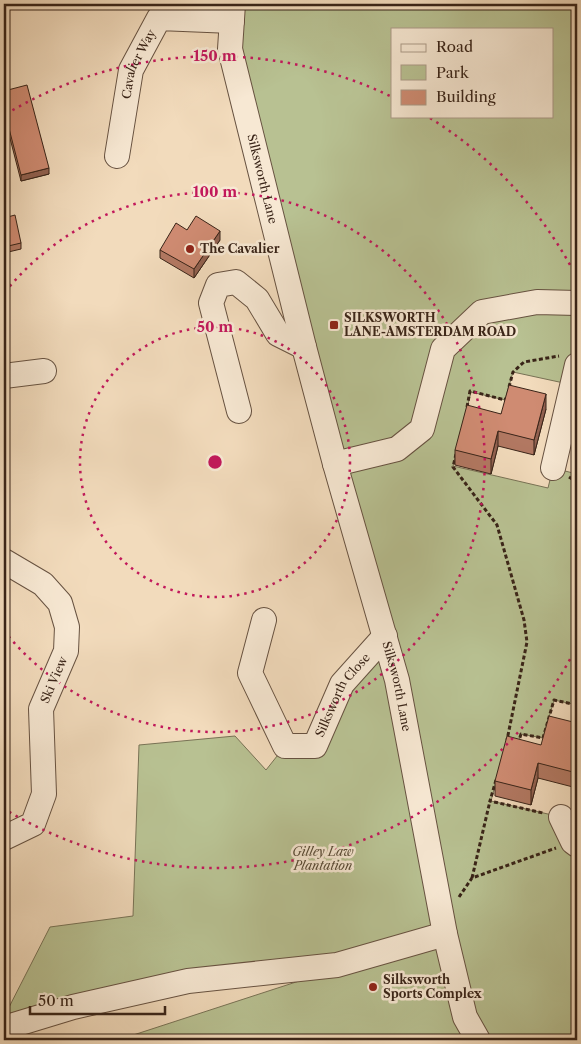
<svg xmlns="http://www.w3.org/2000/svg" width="581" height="1044" viewBox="0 0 581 1044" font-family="'Libre Caslon Text',serif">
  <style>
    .green { fill: #b8c192; stroke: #787255; fill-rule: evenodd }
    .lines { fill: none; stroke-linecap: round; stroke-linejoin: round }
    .minor-casing { stroke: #675241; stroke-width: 26 }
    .path { stroke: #392418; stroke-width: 3; stroke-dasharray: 4 2.5; stroke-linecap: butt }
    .minor { stroke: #f7e8d3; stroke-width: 24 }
    .wall { fill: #b27862; stroke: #392418 }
    .shaded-wall { fill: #916150; stroke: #392418 }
    .building { fill: #cf8b72; stroke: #392418 }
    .ring { fill: none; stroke: #c2185b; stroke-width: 2.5; stroke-dasharray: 2.5 5 }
    .poi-dot { fill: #8f2418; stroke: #f7e8d3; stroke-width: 2 }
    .labels { text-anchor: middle; stroke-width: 5; stroke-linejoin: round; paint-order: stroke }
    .street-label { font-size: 12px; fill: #392418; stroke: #f7e8d3 }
    .poi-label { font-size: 12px; font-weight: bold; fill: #392418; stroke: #f7e8d3; text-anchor: start }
    .park-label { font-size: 12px; font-style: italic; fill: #594b36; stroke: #f7e8d3 }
    .centre { fill: #c2185b; stroke: #f7e8d3; stroke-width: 2.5 }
    .ring-label { font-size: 15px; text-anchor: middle; font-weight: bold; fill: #c2185b; stroke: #f7e8d3; stroke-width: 5; stroke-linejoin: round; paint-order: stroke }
  </style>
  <rect width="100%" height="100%" fill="#f2dbbc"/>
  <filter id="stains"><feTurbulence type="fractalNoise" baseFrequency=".004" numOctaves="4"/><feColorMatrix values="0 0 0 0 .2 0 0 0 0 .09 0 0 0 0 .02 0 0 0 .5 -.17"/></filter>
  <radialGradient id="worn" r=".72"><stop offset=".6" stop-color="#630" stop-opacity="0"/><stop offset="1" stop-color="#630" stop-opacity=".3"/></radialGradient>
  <!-- green -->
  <path class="green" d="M 233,4 L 577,4 L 577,365 L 573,385 L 513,372 L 505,400 L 471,392 L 453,466 L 548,488 L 553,468 L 577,474 L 577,705 L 554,700 L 543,738 L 521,734 L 517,748 L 506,745 L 491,801 L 561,817 L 577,845 L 577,1040 L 118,1040 L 422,941 L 4,1017 L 50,927 L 133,916 L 139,745 L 235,736 L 266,770 L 285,746 L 315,746 L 385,636 L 230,49 ZM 392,29 L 552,29 L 552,116 L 392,116 Z"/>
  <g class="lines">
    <!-- minor casing -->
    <g class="minor-casing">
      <g id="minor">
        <path id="s1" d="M 233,4 L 230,49 L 304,347 L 335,464 L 397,680 L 445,934 L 465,1017 L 478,1040"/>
        <path id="s2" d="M 117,156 L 131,70 L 159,18 L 232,21"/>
        <polyline points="4,376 44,371"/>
        <polyline points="239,411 211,303 218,285 236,282 257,299 278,334 304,347"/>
        <polyline points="335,464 397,449 422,429 443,349 482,312 537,302 577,303"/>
        <polyline points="553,468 577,365"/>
        <polyline points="4,561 43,584 60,603 67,627 66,651 41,709 44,794 33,824 4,838"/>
        <path id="s3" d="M 264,620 L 250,673 L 285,746 L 315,746 L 342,684 L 385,636"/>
        <polyline points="561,817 573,842 577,845"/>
        <polyline points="4,1028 73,1007 188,981 337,965 445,934"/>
      </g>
    </g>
    <!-- path -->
    <g class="path">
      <polyline points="509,387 513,372 524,362 559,356"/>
      <polyline points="467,407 470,391 505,400 506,398"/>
      <polyline points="456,454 453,467 497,525 524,620 527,642 507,740"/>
      <polyline points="569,477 577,482"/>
      <polyline points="518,744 521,734 543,738 554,700 577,705"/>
      <polyline points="496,780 490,801 543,813"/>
      <polyline points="472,878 490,801"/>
      <polyline points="459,897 472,878 556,848"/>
    </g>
    <!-- minor -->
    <use href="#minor" class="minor"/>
  </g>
  <!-- wall -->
  <g class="wall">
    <polygon points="4,91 49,174 21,181 4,115"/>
    <polygon points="4,218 21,243 21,249 4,253"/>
    <polygon points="187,230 220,240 194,278 160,258 160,250"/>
    <polygon points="546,409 534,455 498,446 491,474 455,465 455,450 501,414"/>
    <polygon points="577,723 573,787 538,778 531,805 495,796 495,781 541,745"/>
  </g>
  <!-- shaded-wall -->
  <g class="shaded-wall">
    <polygon points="49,168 49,174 21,181 21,175"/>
    <polygon points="220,231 220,240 194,278 194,269"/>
    <polygon points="546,394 546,409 534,455 534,440"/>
    <polygon points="498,431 498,446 491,474 491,459"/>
    <polygon points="577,758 577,772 573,787 573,772"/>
    <polygon points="538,763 538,778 531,805 531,790"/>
  </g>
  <!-- building -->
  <g class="building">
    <polygon points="27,85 49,168 21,175 4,109 4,91"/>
    <polygon points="15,215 21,243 4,247 4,218"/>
    <polygon points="196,216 220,231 194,269 160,250 176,223 187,230"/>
    <polygon points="509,385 546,394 534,440 498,431 491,459 455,450 467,405 501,414"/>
    <polygon points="577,455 577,466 575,465"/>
    <polygon points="549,716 577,723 577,758 573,772 538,763 531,790 495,781 507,736 541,745"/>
  </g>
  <!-- distance rings -->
  <g class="ring">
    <circle cx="215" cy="462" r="135"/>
    <path d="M5 292A270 270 0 1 1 5 632"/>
    <path d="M577 646A406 406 0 0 1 6 810M6 114A406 406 0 0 1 390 96M430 118A406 406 0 0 1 577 278"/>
  </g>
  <!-- markers -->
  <g class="poi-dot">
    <circle cx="190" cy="249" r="5"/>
    <rect x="329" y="320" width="10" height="10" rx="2.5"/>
    <circle cx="373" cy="987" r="5"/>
  </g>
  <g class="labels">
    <!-- street labels -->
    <g class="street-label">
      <text dy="4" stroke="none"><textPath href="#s2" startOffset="95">Cavalier Way</textPath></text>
      <text dy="4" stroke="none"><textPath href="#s1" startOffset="179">Silksworth Lane</textPath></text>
      <text transform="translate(54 680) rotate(-67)" y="4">Ski View</text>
      <text dy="4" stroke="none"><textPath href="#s1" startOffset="704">Silksworth Lane</textPath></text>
      <text dy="4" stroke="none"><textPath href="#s3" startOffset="224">Silksworth Close</textPath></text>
    </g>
    <!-- poi labels -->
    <g class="poi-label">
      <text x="200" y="253">The Cavalier</text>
      <text x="344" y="322">SILKSWORTH<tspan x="344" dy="14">LANE-AMSTERDAM ROAD</tspan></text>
      <text x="383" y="984">Silksworth<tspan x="383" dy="14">Sports Complex</tspan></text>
    </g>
    <!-- park labels -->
    <g class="park-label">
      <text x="323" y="856">Gilley Law<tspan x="323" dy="14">Plantation</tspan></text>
    </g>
  </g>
  <circle cx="215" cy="462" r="8" class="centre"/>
  <g class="ring-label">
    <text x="215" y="61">150 m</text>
    <text x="215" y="197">100 m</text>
    <text x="215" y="332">50 m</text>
  </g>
  <!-- margin -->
  <rect width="581" height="1044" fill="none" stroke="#f2dbbc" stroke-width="20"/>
  <rect x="5" y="5" width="571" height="1034" fill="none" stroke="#392418" stroke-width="2.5"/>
  <rect x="10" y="10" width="561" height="1024" fill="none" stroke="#392418"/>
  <!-- legend -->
  <rect x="391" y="28" width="162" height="90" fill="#f7e8d3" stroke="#ab9a88"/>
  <rect x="401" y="44" width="25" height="8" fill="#f7e8d3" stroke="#ab9a88"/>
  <text x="436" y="52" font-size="15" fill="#392418">Road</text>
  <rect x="401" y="65" width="25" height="15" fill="#b8c192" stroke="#ab9a88"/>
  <text x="436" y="78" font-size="15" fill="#392418">Park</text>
  <rect x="401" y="90" width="25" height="15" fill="#cf8b72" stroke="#ab9a88"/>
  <text x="436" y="102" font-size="15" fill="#392418">Building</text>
  <!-- scale -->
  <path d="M30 1006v8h135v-8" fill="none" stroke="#392418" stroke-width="2.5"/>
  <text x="38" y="1006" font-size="15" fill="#392418" stroke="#f7e8d3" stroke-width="4" paint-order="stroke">50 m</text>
  <rect width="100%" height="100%" filter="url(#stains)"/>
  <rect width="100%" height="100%" fill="url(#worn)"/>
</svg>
